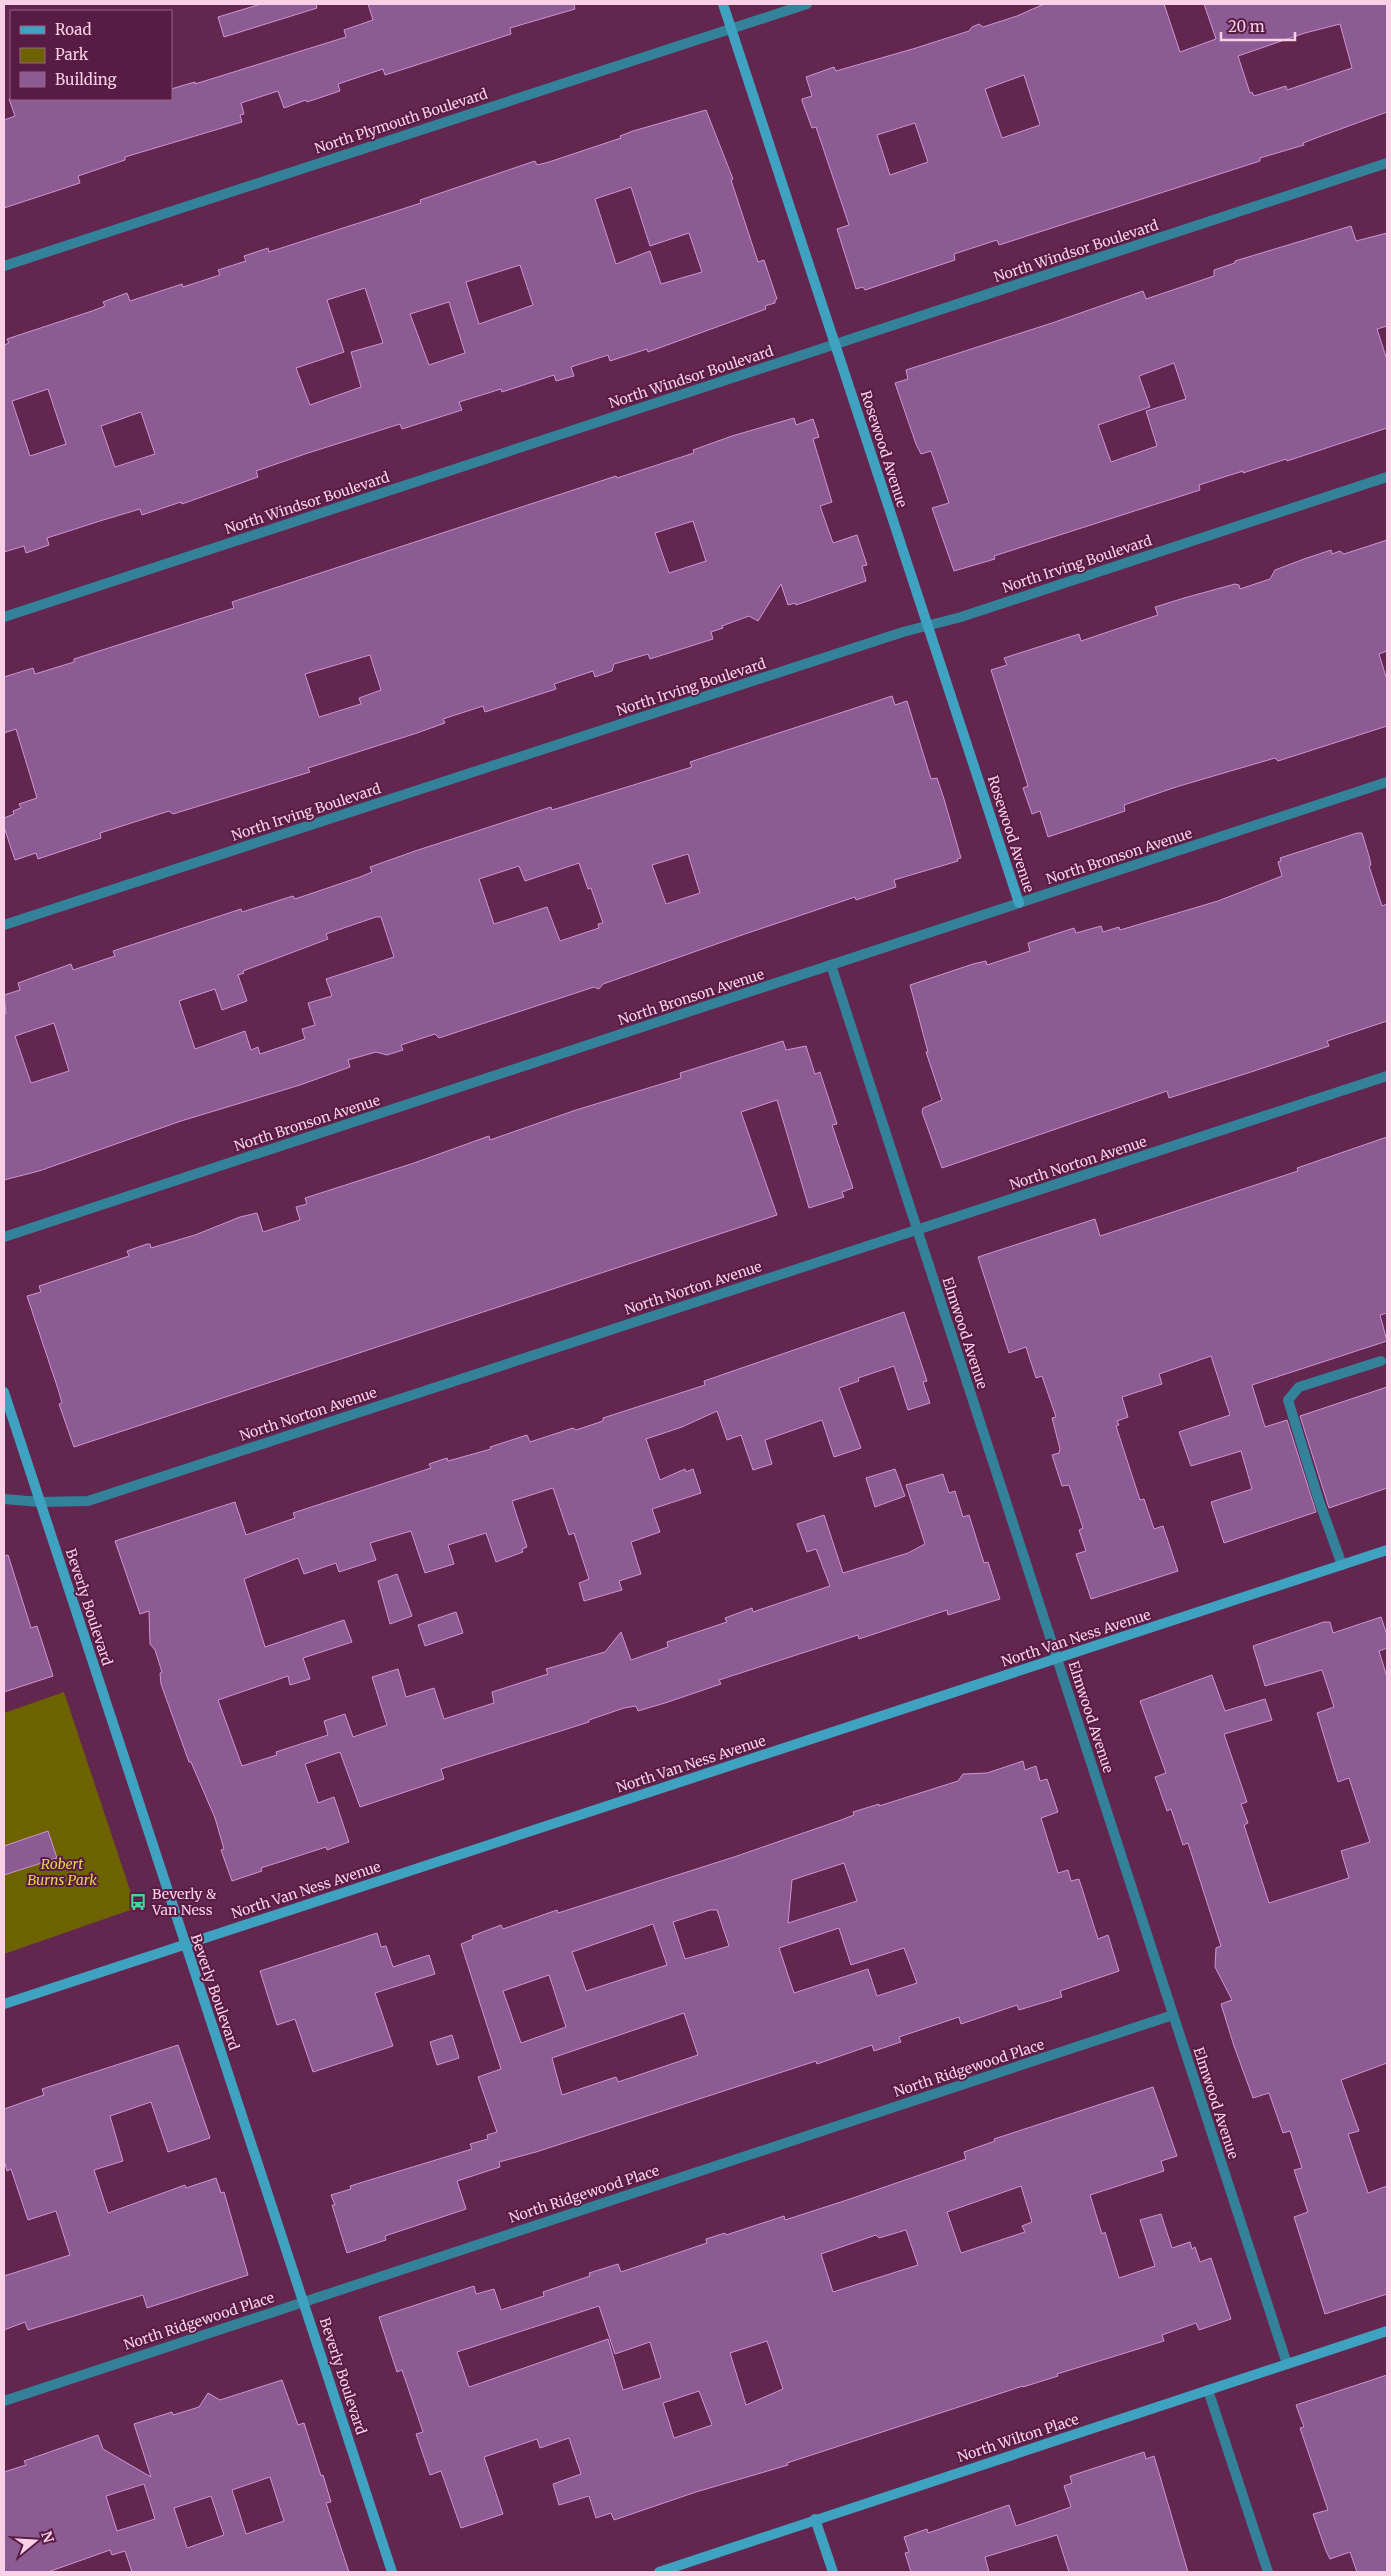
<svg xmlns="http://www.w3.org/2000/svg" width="1391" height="2576" viewBox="0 0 1391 2576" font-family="Merriweather,serif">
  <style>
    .green { fill: #6c6200 }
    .building { fill: #8d5b94; stroke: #cc96d3; fill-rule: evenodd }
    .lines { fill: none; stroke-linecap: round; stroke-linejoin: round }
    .lane { stroke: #34819a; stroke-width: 10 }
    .street { stroke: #34819a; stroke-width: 10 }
    .secondary { stroke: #3fa2c1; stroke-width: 10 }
    .labels { text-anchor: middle; stroke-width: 4; stroke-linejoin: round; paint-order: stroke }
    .street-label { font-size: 14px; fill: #f8d1e7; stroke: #581b44 }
    .park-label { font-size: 14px; font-style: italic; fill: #e5d548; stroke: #581b44 }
    .poi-label { font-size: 14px; fill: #f8d1e7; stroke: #581b44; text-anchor: start }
  </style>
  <rect width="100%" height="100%" fill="#63264f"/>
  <!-- green -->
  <polygon class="green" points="64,1692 136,1908 4,1954 4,1713"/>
  <!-- building -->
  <g class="building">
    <polygon points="261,4 316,4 317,8 224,37 218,17"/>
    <polygon points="368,4 574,4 575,9 510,28 511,34 404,69 385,75 383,69 338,84 340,91 307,102 306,100 284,108 278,91 241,103 244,114 240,115 242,122 125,157 125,160 78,176 80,183 4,208 4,120 15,116 9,99 171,99 171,89 195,82 195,84 346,37 344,30 373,20"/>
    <path d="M 1044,4 L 1164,4 L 1180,52 L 1216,39 L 1204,4 L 1387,4 L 1387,112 L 1316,138 L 1303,143 L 1304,145 L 1260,158 L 1260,161 L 999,245 L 997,240 L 954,254 L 955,260 L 865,290 L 863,287 L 856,289 L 837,229 L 849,225 L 816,127 L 812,128 L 802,101 L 802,99 L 812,96 L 806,77 L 834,67 L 836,71 L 916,48 L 969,31 L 972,27 L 979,24 L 983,27 L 1017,16 ZM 1340,24 L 1352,68 L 1287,90 L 1286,86 L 1254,96 L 1252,92 L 1250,93 L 1238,56 L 1305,33 ZM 1024,75 L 1040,125 L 1002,138 L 985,89 ZM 915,123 L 928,162 L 890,175 L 877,135 Z"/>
    <path d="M 706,110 L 733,179 L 731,180 L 758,262 L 764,260 L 777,299 L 775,300 L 775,303 L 765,306 L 766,309 L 648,352 L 647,349 L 610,361 L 608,355 L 571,367 L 574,376 L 556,381 L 554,375 L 502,392 L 501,389 L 459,402 L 462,410 L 402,429 L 400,424 L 308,453 L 256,471 L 258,477 L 182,504 L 181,502 L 142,515 L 140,509 L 100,521 L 47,538 L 49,545 L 26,553 L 24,546 L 4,552 L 4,345 L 9,343 L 7,339 L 92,311 L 105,306 L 103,302 L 127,293 L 130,301 L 182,284 L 183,287 L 220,275 L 218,270 L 246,261 L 244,256 L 268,248 L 269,252 L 340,229 L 421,203 L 420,200 L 473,182 L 535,161 L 537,165 L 549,162 L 621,138 L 620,136 L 633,131 ZM 631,187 L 650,246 L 689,233 L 702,272 L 661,284 L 650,251 L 616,264 L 595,199 ZM 520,265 L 533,305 L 479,324 L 466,282 ZM 365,288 L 383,343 L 351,352 L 361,387 L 310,405 L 296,368 L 344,352 L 327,300 ZM 449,302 L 465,353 L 429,365 L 410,314 ZM 48,389 L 66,444 L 30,456 L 12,401 ZM 141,412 L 155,454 L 115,467 L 101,426 Z"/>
    <path d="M 1351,226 L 1356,241 L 1387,233 L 1387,326 L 1377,329 L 1387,360 L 1387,428 L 1287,461 L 1286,459 L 1243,473 L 1243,471 L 1199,485 L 1200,490 L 994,556 L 995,559 L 954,571 L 932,508 L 949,503 L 931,451 L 921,454 L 916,444 L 895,383 L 908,379 L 906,370 L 1052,323 L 1143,291 L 1146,299 L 1214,276 L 1214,270 L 1235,263 L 1235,261 ZM 1174,363 L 1186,399 L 1146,411 L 1157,446 L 1111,462 L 1098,425 L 1150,407 L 1139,376 Z"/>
    <path d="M 794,418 L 796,425 L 813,419 L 819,437 L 813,439 L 832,502 L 820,506 L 833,543 L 857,535 L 867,565 L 862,566 L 866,581 L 796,605 L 795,603 L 788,605 L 781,584 L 758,621 L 749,616 L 722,626 L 723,628 L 711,632 L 713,639 L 650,659 L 648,654 L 614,664 L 612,671 L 595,677 L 593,671 L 554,684 L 556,689 L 485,712 L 483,706 L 443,719 L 445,723 L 417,733 L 308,768 L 310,772 L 173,814 L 169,811 L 100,833 L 101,838 L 38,859 L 36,853 L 15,860 L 4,827 L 4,818 L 14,814 L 13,811 L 21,808 L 19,804 L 37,798 L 16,729 L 4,733 L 4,677 L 33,668 L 35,674 L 74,662 L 74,659 L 234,608 L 232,602 L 616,476 L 617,478 L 694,453 L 693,450 L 732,436 ZM 693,521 L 706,561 L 669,573 L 655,533 ZM 370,655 L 381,690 L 359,698 L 361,704 L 319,717 L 305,674 Z"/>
    <polygon points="1387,540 1387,651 1379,654 1387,680 1387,726 1278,761 1275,758 1176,787 1124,805 1125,811 1048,837 1040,811 1032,814 1023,788 1028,786 991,670 1007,665 1004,658 1079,634 1081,641 1158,615 1155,607 1184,598 1235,584 1239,585 1240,589 1270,579 1275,570 1304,559 1331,550 1332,554 1340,551 1344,554"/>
    <path d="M 892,696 L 895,705 L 907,701 L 931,779 L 937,778 L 944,799 L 961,858 L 957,859 L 958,861 L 894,880 L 896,887 L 856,900 L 855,897 L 742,935 L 603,984 L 599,989 L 594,987 L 439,1038 L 435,1034 L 401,1045 L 403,1050 L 387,1055 L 376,1052 L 348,1060 L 350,1067 L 300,1085 L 181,1121 L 39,1171 L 4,1180 L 4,1014 L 6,1014 L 4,995 L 20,990 L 18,983 L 71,964 L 73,970 L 115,956 L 113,951 L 241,909 L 242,912 L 293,896 L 295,899 L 360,877 L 372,872 L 370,867 L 415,851 L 551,807 L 552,810 L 692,767 L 690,762 ZM 688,854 L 700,893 L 666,904 L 652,865 ZM 579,863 L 588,889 L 591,888 L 603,923 L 598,924 L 599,928 L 560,941 L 547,907 L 494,924 L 479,879 L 519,866 L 525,881 ZM 376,917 L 381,917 L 394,957 L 326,979 L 332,996 L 308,1003 L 315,1025 L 302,1029 L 305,1039 L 260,1054 L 258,1047 L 251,1050 L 245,1031 L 195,1049 L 179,1001 L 215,989 L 222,1010 L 247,1001 L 238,975 L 244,973 L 243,971 L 328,939 L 326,934 ZM 54,1023 L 69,1071 L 31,1083 L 15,1036 Z"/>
    <polygon points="1357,833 1362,833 1369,856 1371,865 1369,866 1382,906 1387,904 1387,1021 1327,1041 1329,1046 1251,1072 1169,1098 1167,1091 942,1168 922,1112 923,1108 942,1100 926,1052 928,1052 910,985 973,964 986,961 987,965 1030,951 1028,943 1074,928 1076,933 1101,926 1103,932 1119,927 1120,930 1218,901 1282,876 1278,862 1281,861 1280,858"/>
    <polygon points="783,1041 786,1050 806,1046 815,1074 820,1072 837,1124 832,1125 853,1188 842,1192 844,1197 809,1208 777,1100 741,1112 777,1215 74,1447 59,1404 62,1403 59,1392 27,1296 41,1292 39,1286 129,1256 127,1251 147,1244 150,1244 151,1248 195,1235 240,1217 257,1213 263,1232 300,1220 296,1207 307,1204 305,1198 414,1163 489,1136 490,1140 576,1110 681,1078 680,1073"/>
    <polygon points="1387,1137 1387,1313 1380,1315 1387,1341 1252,1385 1265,1427 1287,1420 1316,1512 1224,1543 1211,1502 1252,1489 1241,1451 1191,1466 1179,1432 1230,1415 1211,1356 1159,1374 1162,1384 1122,1397 1128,1417 1117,1421 1119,1425 1116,1426 1140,1500 1144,1499 1154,1529 1163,1526 1178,1571 1091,1599 1076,1554 1086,1551 1079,1530 1083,1528 1069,1485 1062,1486 1052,1455 1059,1453 1060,1449 1052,1418 1056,1417 1042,1376 1036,1378 1026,1347 1009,1353 978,1257 1095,1219 1100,1236 1298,1171 1297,1168"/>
    <polygon points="904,1312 927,1381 923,1382 930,1403 908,1410 894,1366 858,1378 859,1381 839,1388 861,1448 834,1457 822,1420 765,1440 772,1464 753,1470 741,1435 727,1440 717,1411 682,1427 646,1439 660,1480 685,1469 686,1472 693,1469 701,1493 652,1509 660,1532 631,1542 641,1574 619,1581 622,1590 584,1601 579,1583 589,1579 574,1533 569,1535 553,1488 512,1501 527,1547 522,1549 523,1552 496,1562 486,1533 448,1545 454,1564 425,1573 411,1531 370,1543 376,1560 339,1572 336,1563 304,1574 298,1558 244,1579 265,1647 344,1620 352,1642 303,1658 310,1679 290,1685 288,1676 218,1700 242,1766 277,1755 276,1752 328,1735 324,1721 345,1714 353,1737 387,1725 372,1677 398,1669 406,1697 434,1688 444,1719 494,1703 492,1692 548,1674 546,1669 605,1652 621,1632 631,1660 668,1647 667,1642 727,1622 725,1618 752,1608 753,1612 830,1586 816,1549 807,1552 797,1524 824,1515 843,1573 908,1553 925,1544 906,1485 943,1474 949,1493 955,1491 963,1517 969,1515 984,1563 988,1562 1000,1599 948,1615 947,1610 859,1639 858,1635 719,1680 721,1684 665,1703 638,1711 636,1706 624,1708 589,1720 589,1722 441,1769 444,1779 360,1807 340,1752 305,1764 318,1803 334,1797 349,1842 327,1850 326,1847 261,1868 262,1871 232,1881 221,1850 224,1849 215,1818 191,1762 189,1762 161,1684 160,1673 162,1672 155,1650 150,1644 149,1611 140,1614 115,1541 235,1502 246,1535 295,1518 293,1513 431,1468 429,1464 447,1458 448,1461 491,1449 490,1447 527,1435 530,1442 573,1428 576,1430 603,1421 603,1418 705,1385 704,1381"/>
    <polygon points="1387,1387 1387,1488 1329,1508 1300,1416"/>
    <polygon points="895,1469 905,1496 875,1507 866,1478"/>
    <polygon points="8,1555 31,1628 37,1626 53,1676 4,1692 4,1556"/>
    <polygon points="397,1574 412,1616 390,1624 378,1581"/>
    <polygon points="456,1612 463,1633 425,1646 418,1625"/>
    <polygon points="1381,1617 1387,1635 1387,1648 1379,1651 1387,1677 1387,2063 1341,2080 1359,2131 1348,2134 1368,2193 1387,2186 1387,2294 1325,2314 1294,2217 1308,2212 1294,2170 1302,2168 1290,2131 1283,2133 1269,2093 1253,2098 1234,2046 1221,2004 1232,2000 1215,1967 1216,1948 1221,1946 1188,1843 1183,1845 1171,1809 1167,1811 1155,1777 1166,1773 1140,1701 1212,1675 1225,1711 1265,1699 1272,1720 1224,1734 1247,1802 1241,1804 1248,1823 1244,1825 1269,1903 1349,1878 1341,1851 1370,1842 1349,1778 1338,1782 1317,1713 1334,1707 1322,1670 1265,1686 1253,1646 1324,1622 1330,1622 1333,1633"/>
    <path d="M 1023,1761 L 1025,1770 L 1036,1766 L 1040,1781 L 1047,1779 L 1058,1812 L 1041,1818 L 1058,1873 L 1068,1870 L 1071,1881 L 1079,1879 L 1098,1939 L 1108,1935 L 1119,1971 L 1060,1991 L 1062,1997 L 1032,2006 L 1019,2010 L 1017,2005 L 961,2024 L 959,2017 L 899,2037 L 901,2042 L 874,2051 L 872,2045 L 817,2064 L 816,2061 L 536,2152 L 499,2162 L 500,2167 L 457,2181 L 466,2209 L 385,2236 L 386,2240 L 347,2253 L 332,2205 L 335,2205 L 331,2195 L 351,2189 L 350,2186 L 472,2149 L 470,2144 L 488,2139 L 487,2135 L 497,2132 L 478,2077 L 501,2069 L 461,1944 L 473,1939 L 472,1936 L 501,1925 L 503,1929 L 557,1910 L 558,1913 L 734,1857 L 841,1820 L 854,1815 L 853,1812 L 879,1804 L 879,1806 L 958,1781 L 963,1774 L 987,1773 ZM 844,1863 L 857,1901 L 788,1923 L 792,1880 ZM 710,1910 L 717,1910 L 729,1946 L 685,1959 L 673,1922 ZM 653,1924 L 667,1965 L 586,1991 L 572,1952 ZM 839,1928 L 851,1965 L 904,1948 L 917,1983 L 877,1996 L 868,1969 L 794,1993 L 779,1948 ZM 549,1975 L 566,2027 L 521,2043 L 503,1991 ZM 684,2013 L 698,2055 L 618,2082 L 616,2077 L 562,2095 L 552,2058 Z"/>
    <polygon points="48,1831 57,1858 4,1875 4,1846"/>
    <polygon points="377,1933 381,1947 386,1946 393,1967 429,1955 435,1974 375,1993 393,2046 313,2072 295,2019 277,2025 260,1971"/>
    <polygon points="452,2035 459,2058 437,2065 430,2042"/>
    <polygon points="178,2045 210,2138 168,2152 151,2102 110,2116 123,2161 94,2170 108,2213 185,2185 186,2188 216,2178 221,2193 224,2192 248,2275 147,2308 143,2295 28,2330 25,2322 4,2330 4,2276 70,2255 56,2211 28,2220 11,2169 7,2171 4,2160 4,2109 44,2095 42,2089"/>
    <path d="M 1153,2087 L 1177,2156 L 1161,2161 L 1164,2171 L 1090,2195 L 1102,2234 L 1105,2232 L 1119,2278 L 1155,2266 L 1140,2220 L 1161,2214 L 1172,2248 L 1190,2242 L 1192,2249 L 1195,2247 L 1200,2262 L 1211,2258 L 1231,2319 L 1199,2330 L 1196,2323 L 1162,2335 L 1164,2341 L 1057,2374 L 1058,2376 L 1023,2387 L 1023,2386 L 787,2463 L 788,2465 L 696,2492 L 614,2520 L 611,2513 L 596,2518 L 589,2496 L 559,2505 L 553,2484 L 581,2474 L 569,2438 L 540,2448 L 537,2439 L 484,2457 L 503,2514 L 461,2528 L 441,2471 L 430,2475 L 416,2434 L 423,2432 L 402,2370 L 397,2372 L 379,2317 L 474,2286 L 476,2294 L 494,2289 L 501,2310 L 544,2296 L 543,2292 L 590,2276 L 589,2273 L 618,2264 L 621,2272 L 707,2243 L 706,2239 L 725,2233 L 726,2235 L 784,2216 L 785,2220 L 847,2200 L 966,2159 L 964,2152 L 995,2141 L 994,2139 ZM 1021,2186 L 1032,2222 L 1022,2226 L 1025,2232 L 961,2253 L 947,2212 ZM 906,2230 L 918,2265 L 833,2292 L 821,2254 L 876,2235 L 879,2238 ZM 599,2306 L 615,2354 L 650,2342 L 661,2378 L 623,2390 L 608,2339 L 469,2387 L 457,2352 ZM 767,2341 L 783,2389 L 746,2405 L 730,2353 ZM 699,2391 L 712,2425 L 674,2438 L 663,2403 Z"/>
    <polygon points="1387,2375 1387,2572 1357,2572 1350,2552 1330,2559 1326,2551 1313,2514 1328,2510 1300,2428 1304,2427 1296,2405"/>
    <path d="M 282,2380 L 298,2425 L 304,2423 L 321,2476 L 323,2475 L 331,2502 L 326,2503 L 349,2572 L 132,2572 L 125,2551 L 112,2555 L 110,2550 L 48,2572 L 4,2572 L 4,2472 L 26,2465 L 24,2461 L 98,2435 L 103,2449 L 151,2477 L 134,2424 L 172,2412 L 173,2415 L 199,2407 L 208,2393 L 220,2400 ZM 270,2477 L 284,2521 L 246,2534 L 232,2490 ZM 144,2484 L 155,2519 L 117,2531 L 106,2496 ZM 211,2496 L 224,2535 L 187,2548 L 174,2508 Z"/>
    <polygon points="1144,2452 1146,2459 1154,2456 1188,2572 1069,2572 1057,2535 985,2557 989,2572 911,2572 905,2553 909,2552 904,2537 927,2529 928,2533 1009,2505 1016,2526 1071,2507 1064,2486 1072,2483 1070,2476"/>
  </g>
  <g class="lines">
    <!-- lane -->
    <polyline class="lane" points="1342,1565 1319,1501 1288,1400 1299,1387 1381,1361"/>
    <!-- street -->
    <g class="street">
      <polyline points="4,266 807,4"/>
      <polyline points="4,617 1387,163"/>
      <polyline points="4,925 903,632 961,617 1387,477"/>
      <polyline points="831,965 1287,2364"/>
      <polyline points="4,1237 1387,782"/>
      <polyline points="4,1499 40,1502 88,1501 1387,1076"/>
      <polyline points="1208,2390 1268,2572"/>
      <polyline points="4,2401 1173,2015"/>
    </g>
    <!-- secondary -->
    <g class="secondary">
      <polyline points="723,4 1019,903"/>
      <polyline points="4,1392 392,2572"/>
      <polyline points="4,2004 1387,1550"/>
      <polyline points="815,2519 833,2572"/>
      <polyline points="659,2572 1387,2331"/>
    </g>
  </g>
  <!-- icons -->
  <defs>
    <g id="bus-bare" transform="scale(1.35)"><path d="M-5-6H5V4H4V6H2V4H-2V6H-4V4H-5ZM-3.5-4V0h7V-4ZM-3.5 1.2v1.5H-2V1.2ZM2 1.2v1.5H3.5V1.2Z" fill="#4ad49c" stroke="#581b44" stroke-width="2.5" paint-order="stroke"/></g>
  </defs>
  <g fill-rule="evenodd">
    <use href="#bus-bare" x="138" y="1902"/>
  </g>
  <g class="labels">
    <!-- street labels -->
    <g class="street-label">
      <text transform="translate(401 121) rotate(-18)" y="5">North Plymouth Boulevard</text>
      <text transform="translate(1076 251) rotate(-18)" y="5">North Windsor Boulevard</text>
      <text transform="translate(691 377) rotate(-18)" y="5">North Windsor Boulevard</text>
      <text transform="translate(884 449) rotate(72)" y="5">Rosewood Avenue</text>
      <text transform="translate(307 503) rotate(-18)" y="5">North Windsor Boulevard</text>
      <text transform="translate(1077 564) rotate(-18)" y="5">North Irving Boulevard</text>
      <text transform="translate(691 687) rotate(-18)" y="5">North Irving Boulevard</text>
      <text transform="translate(306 812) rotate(-18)" y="5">North Irving Boulevard</text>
      <text transform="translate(1011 834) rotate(72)" y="5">Rosewood Avenue</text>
      <text transform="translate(1119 856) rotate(-18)" y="5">North Bronson Avenue</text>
      <text transform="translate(691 997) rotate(-18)" y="5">North Bronson Avenue</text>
      <text transform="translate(307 1123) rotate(-18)" y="5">North Bronson Avenue</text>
      <text transform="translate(1078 1163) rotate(-18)" y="5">North Norton Avenue</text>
      <text transform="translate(693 1288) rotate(-18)" y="5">North Norton Avenue</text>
      <text transform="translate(965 1333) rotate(72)" y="5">Elmwood Avenue</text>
      <text transform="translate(308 1414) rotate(-18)" y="5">North Norton Avenue</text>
      <text transform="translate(89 1607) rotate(72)" y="5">Beverly Boulevard</text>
      <text transform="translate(1076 1638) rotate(-18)" y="5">North Van Ness Avenue</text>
      <text transform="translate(1091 1717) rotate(72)" y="5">Elmwood Avenue</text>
      <text transform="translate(691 1764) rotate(-18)" y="5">North Van Ness Avenue</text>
      <text transform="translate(306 1890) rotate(-18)" y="5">North Van Ness Avenue</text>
      <text transform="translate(215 1992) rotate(71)" y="5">Beverly Boulevard</text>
      <text transform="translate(969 2068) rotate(-18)" y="5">North Ridgewood Place</text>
      <text transform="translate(1216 2103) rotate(72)" y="5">Elmwood Avenue</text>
      <text transform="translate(584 2194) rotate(-18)" y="5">North Ridgewood Place</text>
      <text transform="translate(199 2321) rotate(-18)" y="5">North Ridgewood Place</text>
      <text transform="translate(343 2376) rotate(72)" y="5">Beverly Boulevard</text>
      <text transform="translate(1018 2438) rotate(-18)" y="5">North Wilton Place</text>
    </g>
    <!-- park labels -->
    <g class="park-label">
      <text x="62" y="1869">Robert<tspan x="62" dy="16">Burns Park</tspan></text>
    </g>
    <!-- poi labels -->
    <g class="poi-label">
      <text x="152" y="1899">Beverly &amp;<tspan x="152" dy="16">Van Ness</tspan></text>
    </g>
  </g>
  <!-- border -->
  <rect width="1391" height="2576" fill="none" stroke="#f8d1e7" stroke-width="10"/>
  <!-- legend -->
  <rect x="10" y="10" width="162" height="90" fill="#581b44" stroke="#986485"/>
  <rect x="20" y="26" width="25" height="8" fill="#3fa2c1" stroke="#986485"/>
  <text x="55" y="35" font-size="15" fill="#f8d1e7">Road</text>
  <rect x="20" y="48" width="25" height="15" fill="#6c6200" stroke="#986485"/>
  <text x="55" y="60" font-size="15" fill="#f8d1e7">Park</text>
  <rect x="20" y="72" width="25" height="15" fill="#8d5b94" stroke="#986485"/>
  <text x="55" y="85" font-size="15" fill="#f8d1e7">Building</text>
  <!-- north arrow -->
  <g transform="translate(35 2541) rotate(72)" stroke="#581b44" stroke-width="4" paint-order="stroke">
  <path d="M0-4L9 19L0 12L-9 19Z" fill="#f8d1e7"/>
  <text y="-8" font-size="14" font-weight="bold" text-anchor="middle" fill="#f8d1e7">N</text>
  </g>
  <!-- scale -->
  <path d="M1221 32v8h74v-8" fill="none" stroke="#f8d1e7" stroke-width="2.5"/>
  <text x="1228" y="32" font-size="15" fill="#f8d1e7" stroke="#581b44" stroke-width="4" paint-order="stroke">20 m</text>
</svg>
